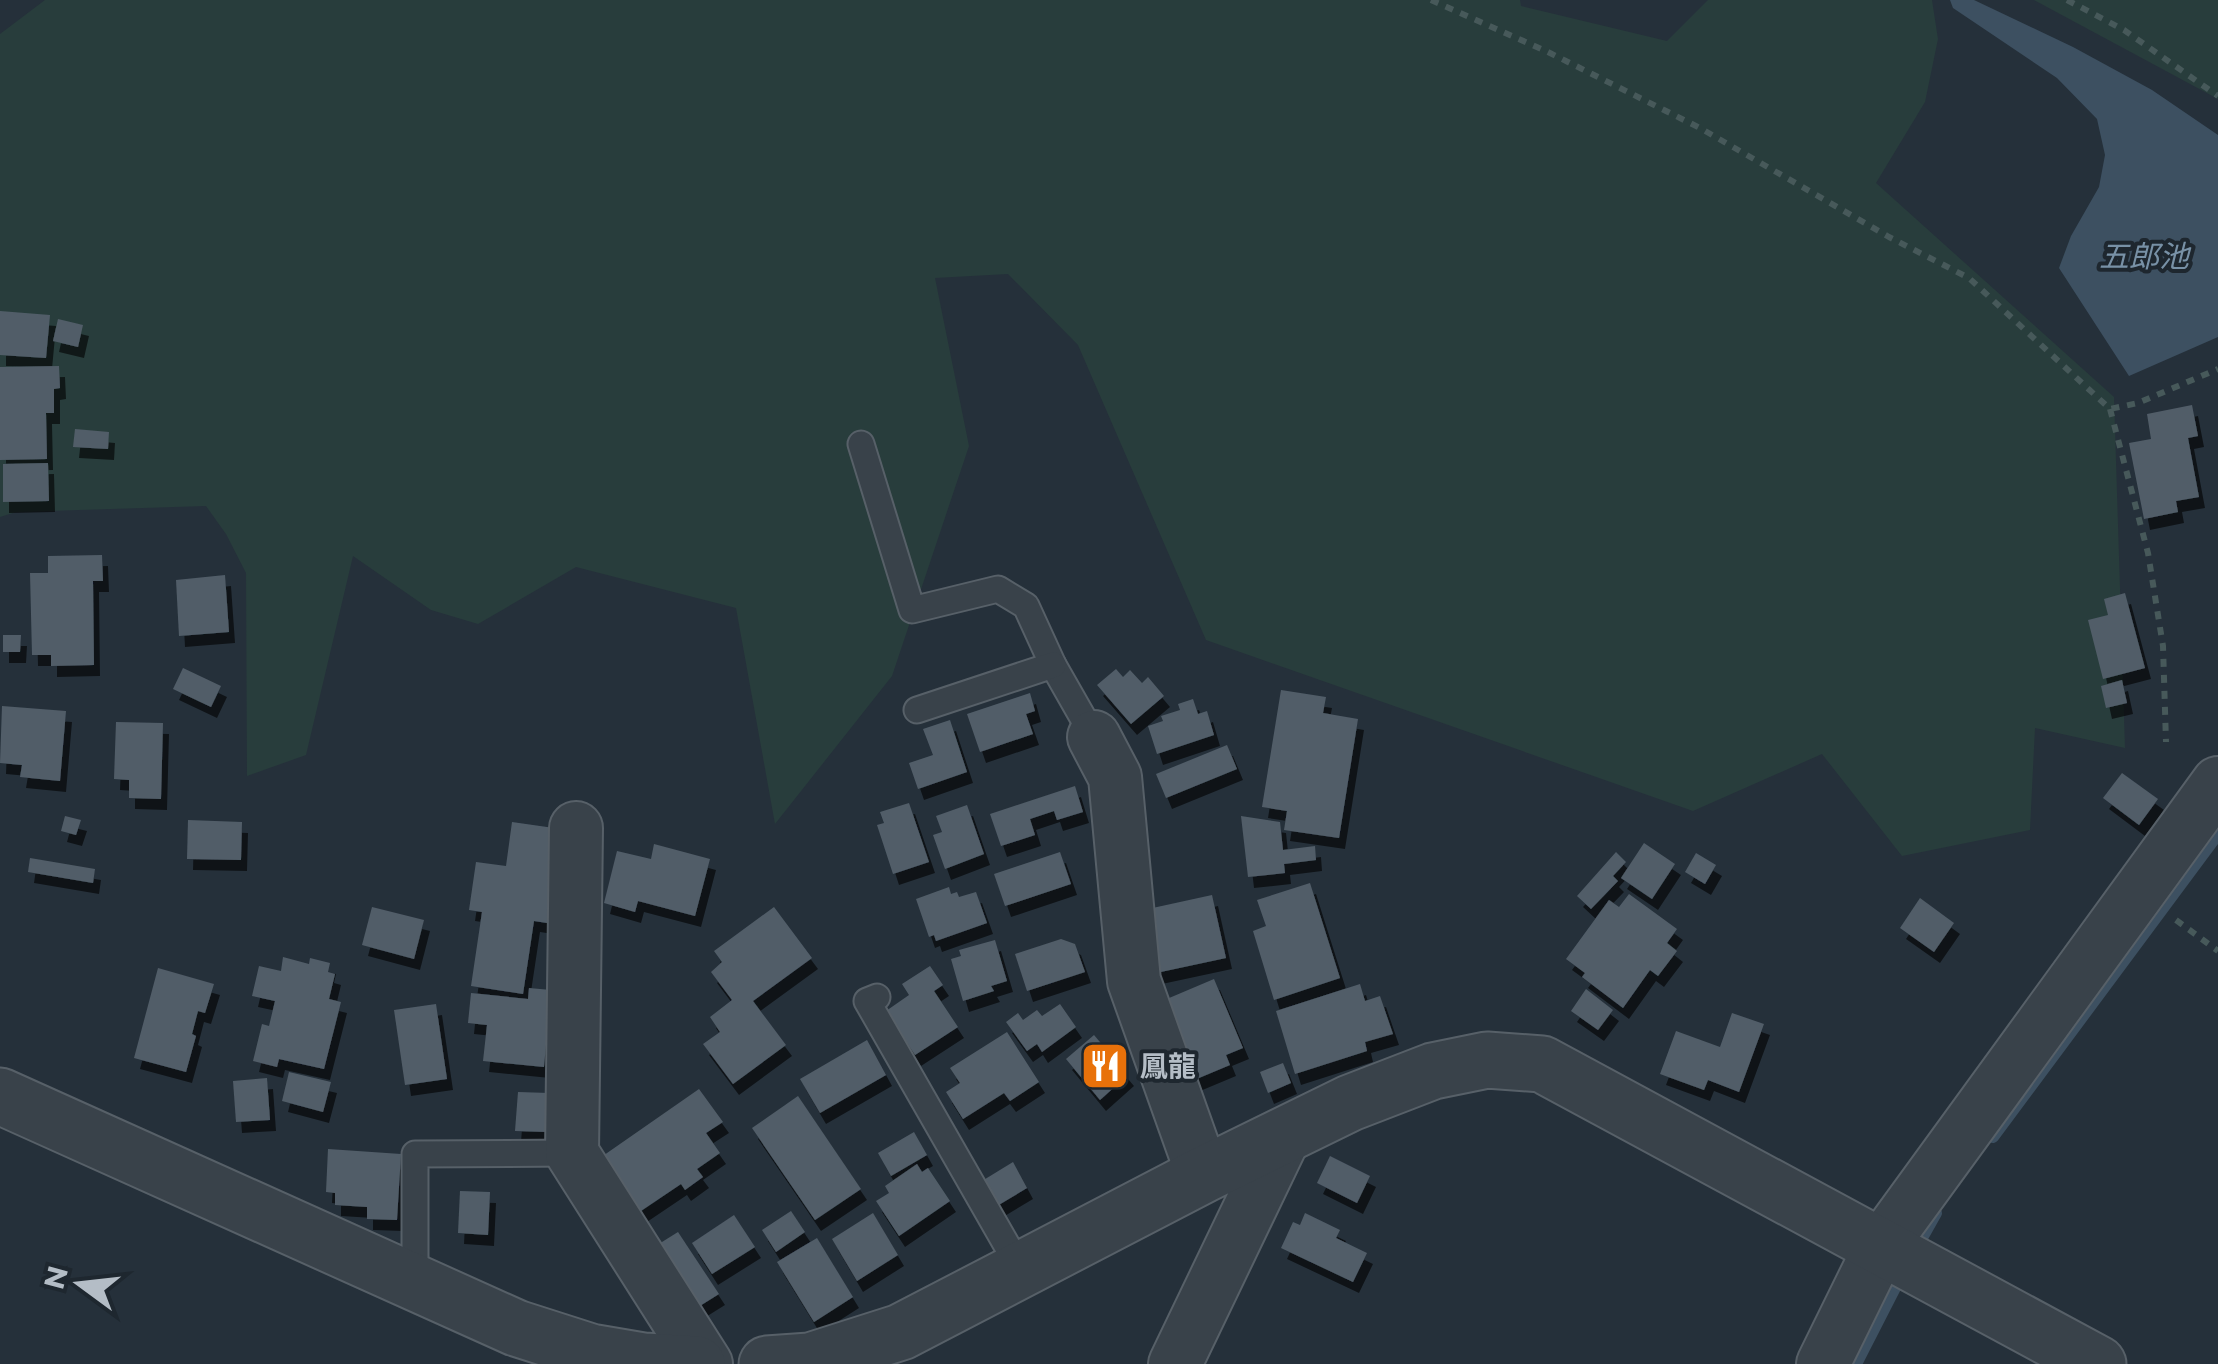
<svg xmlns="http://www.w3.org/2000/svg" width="2218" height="1364" viewBox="0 0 2218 1364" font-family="Montserrat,'Noto Sans JP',sans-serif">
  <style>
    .green { fill: #283d3c }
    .water { fill: #3d5061 }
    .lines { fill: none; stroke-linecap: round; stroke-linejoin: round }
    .stream { stroke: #3d5061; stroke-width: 12 }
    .building { fill: #515d68; filter: url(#shadow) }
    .service-casing { stroke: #576068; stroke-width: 29 }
    .minor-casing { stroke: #576068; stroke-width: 56 }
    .tertiary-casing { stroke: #576068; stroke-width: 59 }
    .path { stroke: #47595a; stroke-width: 6; stroke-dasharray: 8 8; stroke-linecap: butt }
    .service { stroke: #39424a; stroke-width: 25 }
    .minor { stroke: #39424a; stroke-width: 52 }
    .tertiary { stroke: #39424a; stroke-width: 55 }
    .labels { text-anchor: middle; stroke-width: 8; stroke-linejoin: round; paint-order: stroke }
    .poi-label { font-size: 28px; font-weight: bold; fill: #b4bdc6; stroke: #1e272f; text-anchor: start }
    .water-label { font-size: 30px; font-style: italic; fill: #7891a6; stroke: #1e272f }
  </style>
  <defs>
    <filter id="shadow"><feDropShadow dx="6" dy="11" stdDeviation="0" flood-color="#0009"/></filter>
  </defs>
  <rect width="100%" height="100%" fill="#25303a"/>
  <!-- green -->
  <g class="green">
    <polygon points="45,0 1520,0 1521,6 1667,41 1708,0 1932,0 1938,39 1925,102 1876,183 2114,397 2125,748 2035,728 2030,830 1902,856 1822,754 1693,811 1206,640 1078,345 1008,274 935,278 969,446 892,676 775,824 736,608 576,567 478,624 431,610 353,556 306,755 247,776 246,573 226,534 206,506 16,512 0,517 0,34"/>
    <polygon points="2034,0 2218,0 2218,99"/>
  </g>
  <!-- water -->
  <polygon class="water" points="1950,0 1974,0 2073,47 2152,90 2218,135 2218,337 2129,376 2059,268 2071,236 2099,187 2105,155 2097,119 2057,78 1953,8"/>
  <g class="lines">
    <!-- stream -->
    <g class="stream">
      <polyline points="1993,1137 2218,834"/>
      <polyline points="1914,1252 1936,1213"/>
      <polyline points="1856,1364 1902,1274"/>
    </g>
  </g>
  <!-- building -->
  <g class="building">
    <polygon points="0,311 50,315 46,358 0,355"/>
    <polygon points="58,319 83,325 78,347 53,341"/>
    <polygon points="59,366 60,388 54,389 54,413 46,413 47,459 0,460 0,367"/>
    <polygon points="2192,405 2198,436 2188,438 2199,497 2176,501 2178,512 2144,519 2129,443 2151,439 2147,414"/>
    <polygon points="75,429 109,432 108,449 73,447"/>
    <polygon points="48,463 49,501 3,502 3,464"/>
    <polygon points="102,555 103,581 93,581 94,665 51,666 51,655 32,655 30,573 48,573 48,556"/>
    <polygon points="225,575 229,632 179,636 176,580"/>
    <polygon points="2125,593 2145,668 2103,679 2088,620 2108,615 2104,599"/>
    <polygon points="3,635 21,635 20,652 3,652"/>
    <polygon points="183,668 221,686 211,707 173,689"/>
    <polygon points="1116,669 1123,677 1130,670 1142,683 1148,677 1164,696 1131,724 1097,685"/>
    <polygon points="2122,680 2127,703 2106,708 2101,686"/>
    <polygon points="1281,690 1326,697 1323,713 1358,719 1339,838 1284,830 1287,811 1262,807"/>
    <polygon points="1030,693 1035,711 1026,714 1033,734 980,752 967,714"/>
    <polygon points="1193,699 1198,714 1207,711 1214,735 1157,754 1148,726 1163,721 1161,716 1180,710 1178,704"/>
    <polygon points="2,706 66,711 60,781 20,777 22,765 0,763"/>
    <polygon points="950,720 967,772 918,789 909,763 933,755 923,729"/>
    <polygon points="116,722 163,723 161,799 129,798 129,780 114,779"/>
    <polygon points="1227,745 1237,769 1166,798 1156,774"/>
    <polygon points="2122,773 2158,799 2139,825 2103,798"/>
    <polygon points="1075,786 1083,812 1057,820 1054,811 1030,819 1035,835 1001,846 990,814"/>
    <polygon points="909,803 929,862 893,874 877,825 884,823 880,812"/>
    <polygon points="967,805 984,854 945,869 933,835 942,832 936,816"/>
    <polygon points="65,816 81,820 76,835 61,831"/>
    <polygon points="1241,816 1280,822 1283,850 1315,846 1316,860 1284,864 1285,873 1248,877"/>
    <polygon points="188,820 242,822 241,860 187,859"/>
    <polygon points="512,822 561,829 547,923 534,921 523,994 471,986 482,912 469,910 476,862 506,866"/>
    <polygon points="1644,843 1675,864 1652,899 1621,878"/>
    <polygon points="654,844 710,859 695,916 638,901 635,912 604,903 617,851 651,859"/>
    <polygon points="1060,852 1071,884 1005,906 994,874"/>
    <polygon points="1616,852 1626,862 1613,876 1618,881 1591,909 1577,896"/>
    <polygon points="1696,853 1716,865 1705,884 1685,872"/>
    <polygon points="30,858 95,869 93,883 28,872"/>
    <polygon points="1310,883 1340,978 1274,1000 1253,931 1266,926 1257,900"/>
    <polygon points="949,887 951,894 957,892 959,897 976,892 987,923 936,941 934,935 929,937 916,899"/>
    <polygon points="1629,894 1677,929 1667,943 1677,951 1658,976 1650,970 1623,1008 1582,977 1585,973 1566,959 1609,900 1619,907"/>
    <polygon points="1212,895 1226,958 1156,973 1148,909"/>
    <polygon points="1920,898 1954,923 1934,952 1900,928"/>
    <polygon points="372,907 424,920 414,959 362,945"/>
    <polygon points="774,907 812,958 753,1001 786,1045 733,1084 703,1044 720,1032 710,1017 732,1000 711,972 722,962 714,951"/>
    <polygon points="1061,939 1075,944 1085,972 1027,991 1015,954"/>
    <polygon points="995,940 1007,981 991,986 994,991 963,1001 951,959 961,956 959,950"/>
    <polygon points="283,957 309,964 310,958 330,963 328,972 335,974 329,999 341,1002 324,1069 279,1059 277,1067 253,1061 262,1024 269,1026 275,1001 252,996 259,966 281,971"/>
    <polygon points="930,966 943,985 934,991 958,1027 915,1055 886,1011 909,995 902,984"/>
    <polygon points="158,968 214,984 205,1013 198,1011 192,1034 196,1036 186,1072 134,1058"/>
    <polygon points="1214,979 1243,1048 1226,1055 1230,1065 1187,1083 1155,1004"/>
    <polygon points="1360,984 1365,1001 1380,996 1393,1034 1365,1042 1367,1051 1295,1074 1276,1011"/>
    <polygon points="529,988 551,990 544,1067 483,1061 487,1025 468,1023 471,993 528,999"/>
    <polygon points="1586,989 1613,1010 1598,1030 1571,1011"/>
    <polygon points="436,1004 447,1079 405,1085 394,1010"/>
    <polygon points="1060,1004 1076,1027 1042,1052 1037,1044 1027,1051 1006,1022 1018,1013 1023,1020 1037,1010 1042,1016"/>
    <polygon points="1732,1013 1764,1024 1739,1092 1708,1080 1704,1090 1660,1074 1676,1031 1720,1047"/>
    <polygon points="1007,1032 1039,1082 1010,1101 1004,1093 963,1119 946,1092 960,1083 950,1068"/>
    <polygon points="1094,1035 1128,1075 1100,1100 1066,1059"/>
    <polygon points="867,1040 886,1075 820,1113 800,1079"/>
    <polygon points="1283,1063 1291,1083 1268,1093 1260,1072"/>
    <polygon points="289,1072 331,1082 323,1112 282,1101"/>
    <polygon points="267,1078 270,1120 236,1122 233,1081"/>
    <polygon points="699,1089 723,1122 706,1133 720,1153 697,1169 703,1177 685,1190 681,1184 635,1215 597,1160"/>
    <polygon points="518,1092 549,1093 547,1132 515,1131"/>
    <polygon points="798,1096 861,1189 815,1220 752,1128"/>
    <polygon points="914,1132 927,1155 891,1176 878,1153"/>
    <polygon points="328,1149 401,1154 397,1220 367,1219 367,1207 335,1205 335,1193 326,1192"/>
    <polygon points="1330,1156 1370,1176 1357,1203 1317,1183"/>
    <polygon points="1013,1162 1027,1188 997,1206 982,1181"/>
    <polygon points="917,1164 922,1172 928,1168 950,1201 899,1236 876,1201 889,1193 885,1186"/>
    <polygon points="460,1191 490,1192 488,1235 458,1233"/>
    <polygon points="791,1211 805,1232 776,1252 762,1230"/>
    <polygon points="873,1213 898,1255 857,1281 832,1239"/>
    <polygon points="1305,1213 1340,1230 1336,1238 1367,1253 1353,1282 1281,1248 1293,1222 1300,1225"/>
    <polygon points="734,1215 755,1247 712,1274 692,1243"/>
    <polygon points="678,1232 719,1294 695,1309 654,1247"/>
    <polygon points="817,1238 853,1297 814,1322 777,1262"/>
  </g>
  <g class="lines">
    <!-- service casing -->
    <g class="service-casing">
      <g id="service">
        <polyline points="861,444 912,610 998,589 1026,606 1053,665 1094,737"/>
        <polyline points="917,710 1053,665"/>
        <polyline points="877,997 867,1001 1021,1270"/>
        <polyline points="415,1282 415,1154 572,1153"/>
      </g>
    </g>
    <!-- minor casing -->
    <g class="minor-casing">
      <g id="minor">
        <polyline points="1094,737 1115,777 1134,981 1203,1175"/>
        <polyline points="576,828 572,1153 706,1364"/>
        <polyline points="1175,1364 1285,1135"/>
        <polyline points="1823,1364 1881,1246 2218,783"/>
      </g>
    </g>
    <!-- tertiary casing -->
    <g class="tertiary-casing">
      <g id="tertiary">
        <polyline points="0,1096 516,1328 591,1352 644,1361 697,1364"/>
        <polyline points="767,1364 810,1361 901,1332 1203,1175 1350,1103 1433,1071 1487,1060 1542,1064 2098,1364"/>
      </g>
    </g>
    <!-- path -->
    <g class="path">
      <polyline points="1431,0 1546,51 1700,128 1889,237 1969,278 2110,409 2138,403 2218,369"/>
      <polyline points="2067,0 2124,30 2218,96"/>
      <polyline points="2110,409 2148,553 2163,646 2166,742"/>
      <polyline points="2176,920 2218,951"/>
    </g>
    <!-- service -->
    <use href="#service" class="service"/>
    <!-- minor -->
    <use href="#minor" class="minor"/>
    <!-- tertiary -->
    <use href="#tertiary" class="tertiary"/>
  </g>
  <!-- icons -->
  <defs>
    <g id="restaurant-square" transform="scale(2.5)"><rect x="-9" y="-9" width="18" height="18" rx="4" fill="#e8710a" stroke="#1e272f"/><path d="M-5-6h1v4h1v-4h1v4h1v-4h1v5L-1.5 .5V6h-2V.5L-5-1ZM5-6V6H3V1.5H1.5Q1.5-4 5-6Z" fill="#fff"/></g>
  </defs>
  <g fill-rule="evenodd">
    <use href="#restaurant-square" x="1105" y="1066"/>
  </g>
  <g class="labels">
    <!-- poi labels -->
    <g class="poi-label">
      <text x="1140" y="1076">鳳龍</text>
    </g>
    <!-- water labels -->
    <g class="water-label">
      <text x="2144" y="267">五郎池</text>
    </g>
  </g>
  <!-- north arrow -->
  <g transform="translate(80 1284) rotate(285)" stroke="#1e272f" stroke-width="8" paint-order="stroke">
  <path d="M0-8L18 38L0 25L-18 38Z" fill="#b4bdc6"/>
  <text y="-15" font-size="28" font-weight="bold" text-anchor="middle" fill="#b4bdc6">N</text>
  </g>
</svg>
